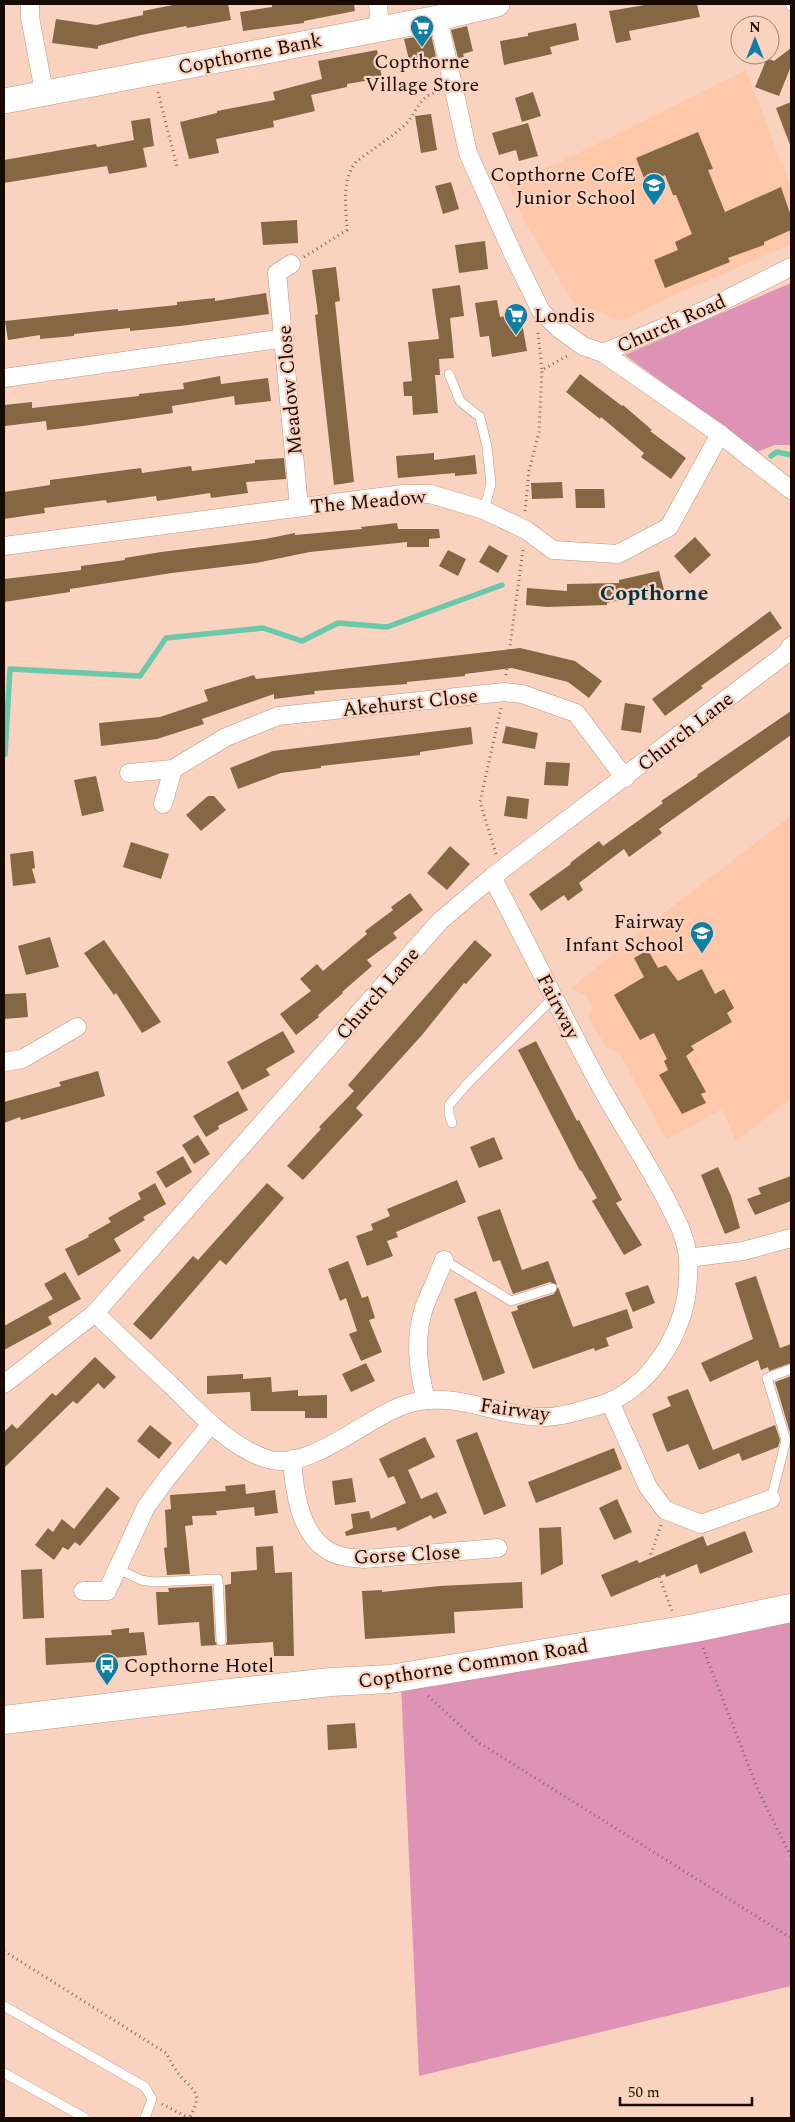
<svg xmlns="http://www.w3.org/2000/svg" width="795" height="2122" viewBox="0 0 795 2122" font-family="Spectral,serif">
  <style>
    .built { fill: #fdc7aa }
    .green { fill: #de93b6 }
    .lines { fill: none; stroke-linecap: round; stroke-linejoin: round }
    .stream { stroke: #6ac9aa; stroke-width: 5.5 }
    .building { fill: #856744 }
    .lane-casing { stroke: #c0947c; stroke-width: 10 }
    .street-casing { stroke: #c0947c; stroke-width: 19 }
    .secondary-casing { stroke: #c0947c; stroke-width: 26 }
    .highway-casing { stroke: #c0947c; stroke-width: 29 }
    .path { stroke: #80665a; stroke-width: 3; stroke-dasharray: 1 4; stroke-linecap: butt }
    .lane { stroke: #fff; stroke-width: 9 }
    .street { stroke: #fff; stroke-width: 18 }
    .secondary { stroke: #fff; stroke-width: 25 }
    .highway { stroke: #fff; stroke-width: 28 }
    .labels { text-anchor: middle; stroke-width: 4.5; stroke-linejoin: round; paint-order: stroke }
    .street-label { font-size: 20px; fill: #180903; stroke: #f9d3bf }
    .poi-label { font-size: 20px; fill: #180903; stroke: #f9d3bf; text-anchor: end }
    .quarter-label { font-size: 22px; font-weight: bold; fill: #003245; stroke: #f9d3bf }
  </style>
  <rect width="100%" height="100%" fill="#f9d3bf"/>
  <!-- built -->
  <g class="built">
    <polygon points="746,70 791,188 791,244 673,296 621,321 573,302 526,224 506,180 556,164"/>
    <polygon points="791,816 791,1098 736,1141 722,1109 666,1139 619,1052 607,1048 589,1019 593,1006 584,994 570,989 656,919"/>
  </g>
  <!-- green -->
  <g class="green">
    <polygon points="791,283 791,445 775,445 757,452 625,355"/>
    <polygon points="791,1608 791,1986 419,2076 401,1683"/>
  </g>
  <g class="lines">
    <!-- stream -->
    <g class="stream">
      <polyline points="771,456 777,452 791,455"/>
      <polyline points="4,754 5,754 10,669 140,676 166,638 263,628 302,641 338,623 387,627 502,585"/>
    </g>
  </g>
  <!-- building -->
  <g class="building">
    <polygon points="178,4 228,4 231,20 187,28 186,26 141,35 98,46 98,49 52,43 56,19 96,25 143,15 143,11"/>
    <polygon points="272,4 354,4 355,11 304,21 304,23 243,31 240,12 272,7"/>
    <polygon points="651,4 697,4 700,17 629,31 631,40 616,43 609,11"/>
    <polygon points="576,23 579,40 550,47 552,54 504,65 500,41 528,36 528,33"/>
    <polygon points="467,26 473,51 463,54 464,57 458,58 451,30"/>
    <polygon points="431,34 437,62 411,68 404,39"/>
    <polygon points="791,48 791,66 779,96 755,87 767,58 774,61"/>
    <polygon points="377,50 382,78 347,84 347,87 311,95 315,111 273,121 274,127 216,139 219,153 189,159 180,122 217,113 217,111 275,100 273,92 322,79 318,61"/>
    <polygon points="533,92 541,116 522,122 515,98"/>
    <polygon points="791,102 791,144 790,145 776,108"/>
    <polygon points="431,114 437,150 421,153 415,116"/>
    <polygon points="150,118 154,146 143,148 147,167 109,174 107,166 4,183 4,160 96,144 97,147 134,140 131,121"/>
    <polygon points="528,123 538,156 519,161 516,150 499,155 492,133"/>
    <polygon points="698,132 713,169 708,170 725,212 781,187 791,216 791,230 764,242 764,245 728,258 730,262 665,288 654,260 678,250 675,242 692,234 676,195 673,195 665,175 646,183 636,158"/>
    <polygon points="451,182 459,209 443,214 435,186"/>
    <polygon points="297,220 298,243 263,245 261,222"/>
    <polygon points="485,241 488,269 459,273 455,245"/>
    <polygon points="336,267 340,301 335,302 354,482 334,485 315,315 318,314 312,270"/>
    <polygon points="460,285 464,316 450,318 454,358 439,359 440,375 435,375 438,413 413,415 412,396 404,396 403,382 412,381 408,342 439,339 432,289"/>
    <polygon points="266,293 269,314 180,326 130,331 130,328 74,334 74,336 40,339 40,335 8,340 5,321 118,309 118,311 177,305 177,302 215,298 215,301"/>
    <polygon points="497,300 500,317 512,315 514,324 522,323 527,351 492,357 489,336 480,337 475,303"/>
    <polygon points="580,374 622,406 623,405 652,430 650,431 686,458 671,479 641,457 644,453 601,417 600,419 566,392"/>
    <polygon points="220,376 221,384 268,378 271,401 235,405 234,396 172,406 173,413 83,426 47,430 46,421 5,426 4,405 32,402 32,408 139,396 139,394 184,389 183,383"/>
    <polygon points="434,453 434,460 475,455 477,474 455,476 455,473 398,478 396,456"/>
    <polygon points="284,458 286,479 246,482 248,493 211,498 210,493 157,501 156,496 107,503 106,500 44,508 45,513 4,519 4,492 50,485 50,480 141,468 142,473 191,466 192,471 255,463 255,460"/>
    <polygon points="562,482 563,498 532,499 531,483"/>
    <polygon points="575,489 604,489 605,508 576,508"/>
    <polygon points="397,523 398,529 439,529 440,538 429,539 429,547 407,547 407,542 310,552 256,563 172,573 70,589 70,592 4,602 4,579 81,570 81,566 125,560 125,558 161,552 265,539 295,533 295,535 362,529 361,527"/>
    <polygon points="695,537 711,555 690,574 674,556"/>
    <polygon points="489,545 508,556 498,573 479,562"/>
    <polygon points="448,550 466,559 458,576 439,566"/>
    <polygon points="659,571 664,590 607,603 607,605 547,607 526,605 527,588 567,591 567,584 619,583 619,580"/>
    <polygon points="770,611 782,628 701,686 703,688 665,716 652,699"/>
    <polygon points="520,648 575,661 602,681 589,698 568,682 512,668 465,674 465,676 407,682 407,684 314,691 315,694 274,699 274,694 202,719 204,724 157,739 101,746 99,723 160,717 208,701 204,690 254,675 256,679"/>
    <polygon points="625,703 645,706 641,733 621,730"/>
    <polygon points="791,711 791,735 659,829 662,833 629,857 624,849 579,883 583,890 568,901 564,895 541,911 529,894 571,864 570,863 599,841 603,846 663,803 661,801 698,776 697,775"/>
    <polygon points="506,726 538,733 535,749 502,743"/>
    <polygon points="471,727 473,744 420,752 420,755 321,766 321,768 281,773 238,789 230,768 273,751"/>
    <polygon points="546,762 570,763 568,786 544,785"/>
    <polygon points="96,776 104,811 82,816 74,780"/>
    <polygon points="208,796 214,796 226,810 201,831 186,815"/>
    <polygon points="507,796 529,799 527,819 504,816"/>
    <polygon points="131,842 169,854 161,879 123,867"/>
    <polygon points="450,846 470,864 447,890 427,873"/>
    <polygon points="33,851 35,868 32,869 36,883 13,886 10,854"/>
    <polygon points="410,893 423,910 393,933 397,938 367,960 372,966 342,992 343,993 318,1015 319,1017 296,1035 280,1014 311,991 300,979 317,964 323,971 367,934 365,931 393,910 391,907"/>
    <polygon points="50,937 59,967 26,975 18,946"/>
    <polygon points="104,940 161,1022 142,1033 116,993 114,995 84,953"/>
    <polygon points="475,940 492,955 466,984 464,983 422,1035 356,1108 363,1115 303,1180 287,1166 321,1129 319,1127 354,1091 348,1085"/>
    <polygon points="648,950 658,968 666,965 678,981 702,969 715,994 724,989 734,1008 727,1013 732,1022 691,1046 694,1050 686,1056 706,1092 701,1094 706,1103 682,1114 659,1075 668,1070 664,1061 667,1059 654,1033 640,1040 614,995 644,977 634,958"/>
    <polygon points="26,993 28,1017 4,1019 4,994"/>
    <polygon points="283,1031 295,1052 266,1069 270,1075 242,1090 227,1062"/>
    <polygon points="536,1041 577,1121 579,1120 622,1200 616,1203 642,1245 624,1255 592,1201 597,1198 581,1170 580,1171 518,1050"/>
    <polygon points="98,1071 105,1096 21,1120 20,1117 4,1123 4,1102 61,1086 59,1082"/>
    <polygon points="238,1091 248,1110 218,1126 219,1129 206,1137 193,1116"/>
    <polygon points="198,1135 210,1154 194,1164 182,1145"/>
    <polygon points="494,1137 503,1159 479,1168 470,1147"/>
    <polygon points="183,1156 192,1172 166,1188 156,1172"/>
    <polygon points="718,1167 731,1196 740,1228 725,1234 701,1175"/>
    <polygon points="791,1176 791,1201 755,1215 747,1199 761,1194 758,1188"/>
    <polygon points="457,1180 466,1202 396,1232 398,1237 387,1241 393,1256 367,1266 356,1236 373,1230 371,1224 390,1216 387,1209"/>
    <polygon points="155,1183 166,1204 143,1217 145,1220 114,1239 121,1251 78,1276 65,1249 89,1237 88,1235 111,1222 108,1218 141,1199 138,1193"/>
    <polygon points="267,1183 284,1198 226,1265 220,1260 151,1340 133,1324 193,1256 198,1260"/>
    <polygon points="500,1209 522,1270 548,1261 557,1285 550,1282 513,1294 500,1260 493,1262 477,1217"/>
    <polygon points="348,1261 362,1298 368,1296 375,1318 369,1320 382,1352 361,1361 349,1334 357,1331 346,1298 340,1301 328,1269"/>
    <polygon points="65,1272 81,1299 48,1317 52,1324 4,1350 4,1326 53,1299 44,1284"/>
    <polygon points="756,1276 780,1348 791,1344 791,1363 769,1371 768,1367 761,1370 758,1360 710,1382 701,1363 753,1339 735,1283"/>
    <polygon points="648,1285 655,1303 633,1312 625,1293"/>
    <polygon points="558,1287 573,1327 627,1309 633,1328 606,1338 609,1346 595,1351 594,1348 533,1369 511,1312 518,1310 517,1306 554,1294"/>
    <polygon points="476,1291 505,1373 483,1381 454,1299"/>
    <polygon points="95,1357 116,1377 104,1389 98,1383 77,1404 73,1401 4,1468 4,1432 12,1424 17,1429 52,1393 56,1396"/>
    <polygon points="366,1363 375,1381 351,1392 342,1374"/>
    <polygon points="243,1374 243,1379 271,1377 272,1392 298,1390 298,1396 327,1395 327,1418 305,1418 305,1411 251,1411 250,1392 207,1394 207,1376"/>
    <polygon points="791,1376 791,1436 775,1382"/>
    <polygon points="688,1389 713,1450 775,1425 780,1440 778,1447 742,1461 739,1453 699,1470 688,1444 667,1452 652,1414 671,1406 667,1397"/>
    <polygon points="150,1425 172,1443 159,1459 137,1441"/>
    <polygon points="477,1432 506,1506 484,1515 456,1440"/>
    <polygon points="425,1437 435,1457 408,1470 421,1499 437,1492 447,1513 433,1519 431,1515 397,1531 396,1527 346,1536 345,1532 353,1528 351,1514 369,1511 371,1519 406,1503 394,1476 388,1478 379,1459"/>
    <polygon points="614,1448 622,1469 536,1503 528,1482"/>
    <polygon points="352,1478 356,1502 335,1505 332,1481"/>
    <polygon points="245,1484 246,1494 275,1490 278,1513 255,1516 254,1507 216,1511 217,1515 192,1516 193,1525 185,1526 190,1574 167,1575 164,1548 167,1547 165,1510 171,1509 170,1495 226,1491 225,1486"/>
    <polygon points="107,1487 120,1498 80,1546 75,1542 68,1550 63,1547 54,1560 35,1545 48,1528 53,1532 62,1519 74,1529"/>
    <polygon points="617,1499 632,1532 614,1540 599,1508"/>
    <polygon points="561,1527 563,1564 541,1575 539,1528"/>
    <polygon points="745,1531 753,1552 700,1574 697,1564 666,1577 665,1574 611,1597 601,1575 637,1560 639,1563 703,1536 707,1546"/>
    <polygon points="273,1546 275,1573 292,1572 294,1656 274,1656 273,1642 226,1645 227,1641 225,1585 231,1584 231,1572 257,1570 256,1547"/>
    <polygon points="42,1569 44,1618 23,1619 21,1570"/>
    <polygon points="522,1582 523,1608 454,1612 455,1633 365,1639 362,1591 382,1590 382,1592 440,1586"/>
    <polygon points="212,1586 215,1641 217,1645 201,1646 199,1622 158,1625 156,1592 169,1592 168,1588"/>
    <polygon points="129,1628 129,1633 144,1632 147,1655 113,1658 113,1661 46,1665 45,1638 112,1635 111,1630"/>
    <polygon points="355,1723 357,1748 328,1750 327,1725"/>
  </g>
  <g class="lines">
    <!-- lane casing -->
    <g class="lane-casing">
      <g id="lane">
        <polyline points="790,4 791,6"/>
        <polyline points="449,374 460,401 480,417 487,447 491,484 484,510"/>
        <polyline points="452,1123 449,1114 449,1105 467,1084 554,997"/>
        <polyline points="444,1260 511,1301 552,1288"/>
        <polyline points="771,1499 786,1440 767,1378 791,1369"/>
        <polyline points="118,1569 141,1580 153,1582 218,1579 221,1641"/>
        <polyline points="4,2006 145,2087 152,2099 145,2118"/>
        <polyline points="4,2073 85,2118"/>
      </g>
    </g>
    <!-- street casing -->
    <g class="street-casing">
      <g id="street">
        <polyline points="30,4 30,17 44,92"/>
        <polyline points="378,4 380,28"/>
        <polyline points="438,18 468,153 513,254 541,311 558,328 583,346 603,353 720,434 791,490"/>
        <polyline points="291,264 277,273 299,507"/>
        <polyline points="603,353 705,310 791,267"/>
        <polyline points="4,378 285,338"/>
        <polyline points="4,546 403,494 430,494 484,510 526,530 553,550 618,554 669,527 720,434"/>
        <polyline points="129,773 173,769 226,737 278,716 504,692 522,694 576,713 625,778"/>
        <polyline points="163,804 173,769"/>
        <polyline points="4,1062 22,1059 77,1027"/>
        <polyline points="688,1258 743,1251 791,1238"/>
        <path d="M 95,1313 C 121,1338 147,1363 173,1387 C 201,1415 229,1446 267,1459 C 309,1472 366,1418 404,1405 C 453,1388 496,1417 545,1417 C 559,1417 573,1413 586,1409 C 593,1407 602,1405 609,1402 C 655,1382 687,1327 688,1277 C 689,1263 688,1249 683,1236 C 680,1225 673,1214 668,1203 C 648,1164 624,1128 602,1089 C 564,1019 529,947 492,877"/>
        <polyline points="4,1384 95,1313 440,921 492,877 787,653 791,646"/>
        <path d="M 426,1400 C 418,1369 414,1339 424,1308 C 430,1292 438,1276 444,1260"/>
        <polyline points="610,1402 648,1487 665,1510 701,1524 771,1499"/>
        <path d="M 292,1459 C 294,1489 299,1532 327,1550 C 338,1557 351,1558 364,1559 L 498,1548"/>
        <polyline points="83,1591 107,1591 146,1507 167,1478 211,1424"/>
      </g>
    </g>
    <!-- secondary casing -->
    <g class="secondary-casing">
      <polyline id="secondary" points="4,101 438,18 497,4"/>
    </g>
    <!-- highway casing -->
    <g class="highway-casing">
      <polyline id="highway" points="4,1720 221,1694 331,1682 390,1679 695,1628 791,1608"/>
    </g>
    <!-- path -->
    <g class="path">
      <polyline points="158,92 177,167"/>
      <path d="M 304,257 L 347,230 C 346,207 341,178 357,161 C 373,149 390,138 405,125 C 417,113 419,95 438,92"/>
      <polyline points="538,333 542,370"/>
      <polyline points="525,511 529,471 539,432 542,370 567,356"/>
      <polyline points="506,675 523,550"/>
      <polyline points="496,854 480,802 501,708"/>
      <polyline points="661,1525 651,1554 672,1611"/>
      <polyline points="703,1648 758,1790 791,1857"/>
      <polyline points="428,1696 478,1742 791,1938"/>
      <path d="M 4,1951 L 166,2053 C 171,2062 176,2072 184,2080 C 199,2095 200,2097 190,2117"/>
      <polyline points="162,2104 189,2118"/>
    </g>
    <!-- lane -->
    <use href="#lane" class="lane"/>
    <!-- street -->
    <use href="#street" class="street"/>
    <!-- secondary -->
    <use href="#secondary" class="secondary"/>
    <!-- highway -->
    <use href="#highway" class="highway"/>
  </g>
  <!-- icons -->
  <defs>
    <g id="supermarket-pin" transform="scale(1.25)"><path d="M0 17L-7.5 6A9.5 9.5 0 1 1 7.5 6Z" fill="#0e7ea7" stroke="#f9d3bf"/><path d="M-6-5.5h2.5l.6 2H6L4.5 2H-2.5L-4.4-4H-6ZM-1.5 3.2a1.3 1.3 0 1 0 .1 0ZM3 3.2a1.3 1.3 0 1 0 .1 0Z" fill="#fff"/></g>
    <g id="school-pin" transform="scale(1.25)"><path d="M0 17L-7.5 6A9.5 9.5 0 1 1 7.5 6Z" fill="#0e7ea7" stroke="#f9d3bf"/><path d="M0-5L7-2L0 1L-7-2ZM-4 1L0 2.5L4 1V4Q0 6-4 4Z" fill="#fff"/></g>
    <g id="bus-pin" transform="scale(1.25)"><path d="M0 17L-7.5 6A9.5 9.5 0 1 1 7.5 6Z" fill="#0e7ea7" stroke="#f9d3bf"/><path d="M-5-6H5V4H4V6H2V4H-2V6H-4V4H-5ZM-3.5-4V0h7V-4ZM-3.5 1.2v1.5H-2V1.2ZM2 1.2v1.5H3.5V1.2Z" fill="#fff"/></g>
  </defs>
  <g fill-rule="evenodd">
    <use href="#supermarket-pin" x="422" y="27"/>
    <use href="#school-pin" x="654" y="185"/>
    <use href="#supermarket-pin" x="516" y="315"/>
    <use href="#school-pin" x="702" y="933"/>
    <use href="#bus-pin" x="107" y="1665"/>
  </g>
  <g class="labels">
    <!-- street labels -->
    <g class="street-label">
      <text transform="translate(250 53) rotate(-11)" y="7">Copthorne Bank</text>
      <text transform="translate(671 323) rotate(-24)" y="7">Church Road</text>
      <text transform="translate(289 390) rotate(-95)" y="7">Meadow Close</text>
      <text transform="translate(368 501) rotate(-5)" y="7">The Meadow</text>
      <text transform="translate(410 702) rotate(-6)" y="7">Akehurst Close</text>
      <text transform="translate(685 731) rotate(-38)" y="7">Church Lane</text>
      <text transform="translate(377 993) rotate(-49)" y="7">Church Lane</text>
      <text transform="translate(559 1006) rotate(63)" y="7">Fairway</text>
      <text transform="translate(515 1409) rotate(8)" y="7">Fairway</text>
      <text transform="translate(407 1554) rotate(-3)" y="7">Gorse Close</text>
      <text transform="translate(473 1663) rotate(-9)" y="7">Copthorne Common Road</text>
    </g>
    <!-- poi labels -->
    <g class="poi-label">
      <text x="422" y="68" text-anchor="middle">Copthorne<tspan x="422" dy="23">Village Store</tspan></text>
      <text x="636" y="181">Copthorne CofE<tspan x="636" dy="23">Junior School</tspan></text>
      <text x="534" y="322" text-anchor="start">Londis</text>
      <text x="684" y="928">Fairway<tspan x="684" dy="23">Infant School</tspan></text>
      <text x="124" y="1672" text-anchor="start">Copthorne Hotel</text>
    </g>
    <!-- quarter labels -->
    <g class="quarter-label">
      <text x="654" y="600">Copthorne</text>
    </g>
  </g>
  <!-- border -->
  <rect width="795" height="2122" fill="none" stroke="#180903" stroke-width="10"/>
  <!-- north arrow -->
  <g transform="translate(755 40)"><circle r="24" fill="#f9d3bf" stroke="#9f8274"/>
  <path d="M0-4L9 19L0 12L-9 19Z" fill="#0e7ea7"/>
  <text y="-8" font-size="14" font-weight="bold" text-anchor="middle" fill="#180903">N</text>
  </g>
  <!-- scale -->
  <path d="M620 2097v8h132v-8" fill="none" stroke="#180903" stroke-width="2.5"/>
  <text x="628" y="2097" font-size="15" fill="#180903" stroke="#f9d3bf" stroke-width="4" paint-order="stroke">50 m</text>
</svg>
